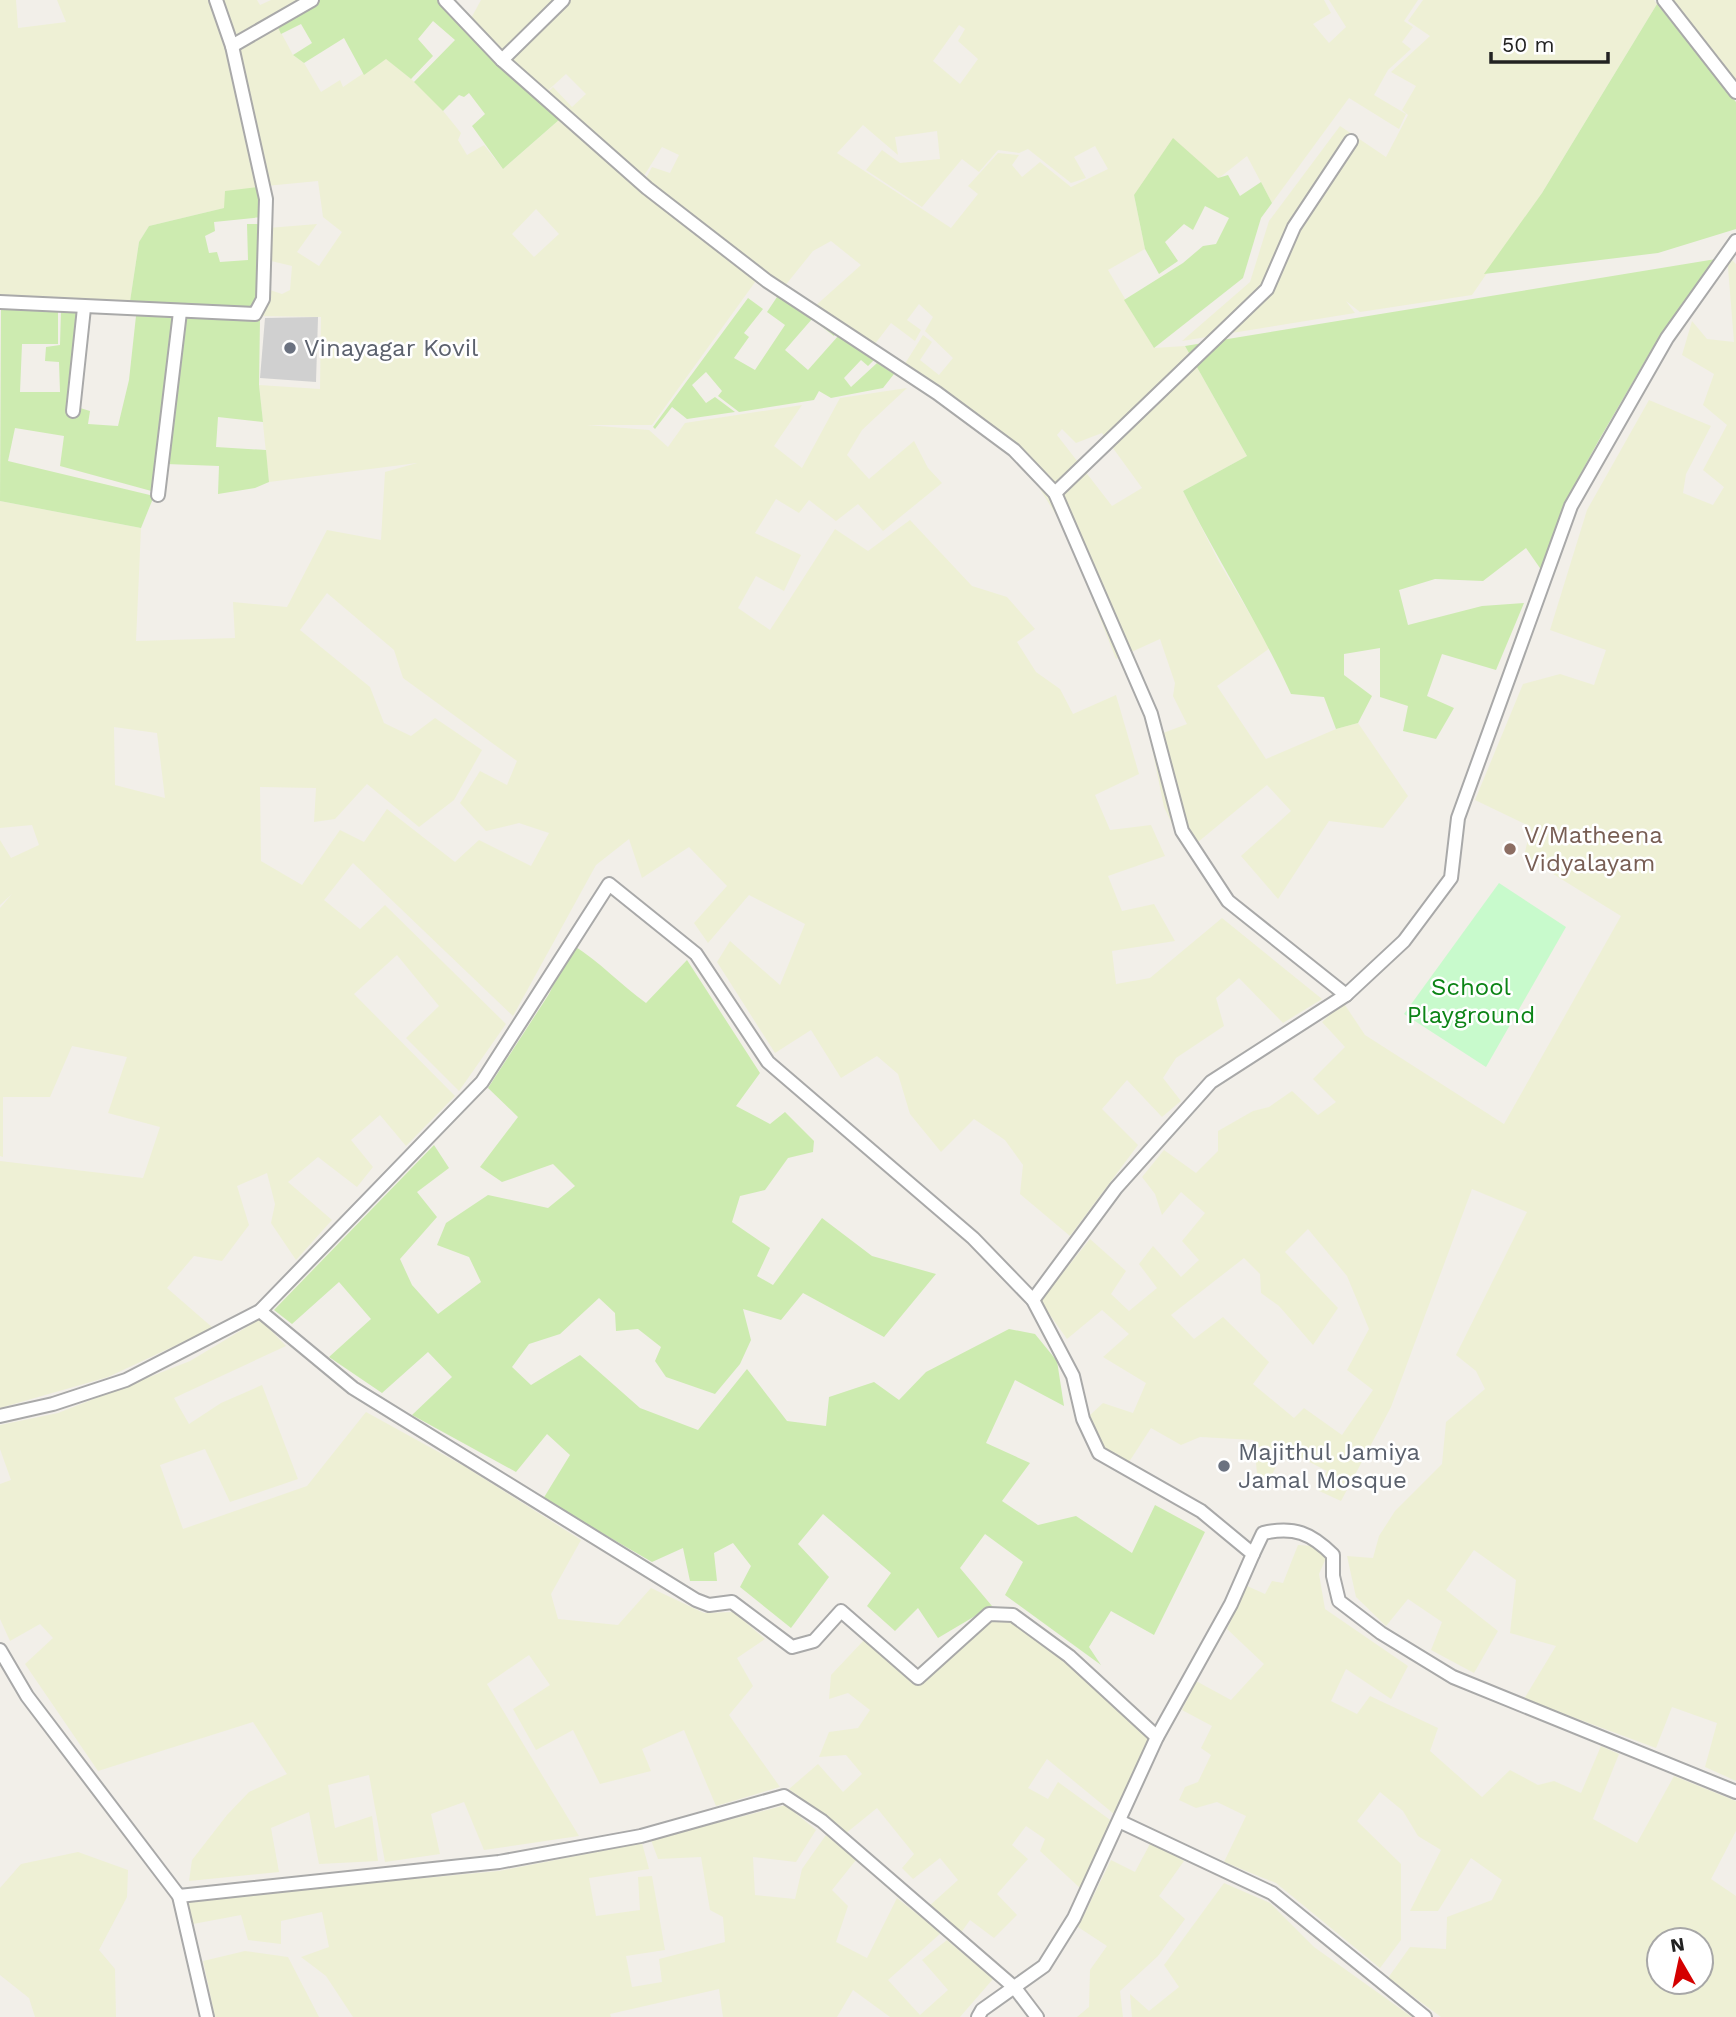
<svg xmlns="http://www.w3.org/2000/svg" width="1736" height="2017" viewBox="0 0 1736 2017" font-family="'Work Sans',sans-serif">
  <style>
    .religious { fill: #d0d0d0 }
    .farmland { fill: #eef0d5; fill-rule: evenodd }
    .grass { fill: #cdebb0 }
    .park { fill: #c8facc }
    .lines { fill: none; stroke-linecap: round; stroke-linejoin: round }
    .street-casing { stroke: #a9a9a9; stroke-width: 16 }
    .street { stroke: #fff; stroke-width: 12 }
    .worship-dot { fill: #6b7280; stroke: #fff; stroke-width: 2.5 }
    .education-dot { fill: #8d6e63; stroke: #fff; stroke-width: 2.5 }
    .labels { text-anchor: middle; stroke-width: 5; stroke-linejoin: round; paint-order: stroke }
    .worship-label { font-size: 24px; fill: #5b616d; stroke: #fff; text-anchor: start }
    .education-label { font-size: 24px; fill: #785e54; stroke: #fff; text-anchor: start }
    .park-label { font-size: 24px; fill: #0c8416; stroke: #fff }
  </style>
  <rect width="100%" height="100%" fill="#f2efe9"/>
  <!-- religious -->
  <polygon class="religious" points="318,317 316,382 260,378 265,318"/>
  <!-- farmland -->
  <g class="farmland">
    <polygon points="0,0 16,0 18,28 66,22 57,0 214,0 229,47 259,187 224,208 149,226 139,242 129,308 0,299"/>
    <polygon points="218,0 257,0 260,5 271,0 308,0 232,43"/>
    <polygon points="481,0 558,0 503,55 469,22"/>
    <path d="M 567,0 L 1324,0 L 1331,13 L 1313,24 L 1329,43 L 1346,27 L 1329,0 L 1418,0 L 1404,21 L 1413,27 L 1402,42 L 1411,49 L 1388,70 L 1374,95 L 1406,114 L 1399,129 L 1349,98 L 1272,203 L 1247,156 L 1219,178 L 1134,195 L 1145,249 L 1108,270 L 1154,348 L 1185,346 L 1247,456 L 1183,491 L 1219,562 L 1270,648 L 1217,686 L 1266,759 L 1336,729 L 1358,723 L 1408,796 L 1383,828 L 1329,821 L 1278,899 L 1241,856 L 1291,811 L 1267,785 L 1192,847 L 1174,828 L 1164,807 L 1150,738 L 1187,724 L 1173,696 L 1175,683 L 1160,639 L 1116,659 L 1066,531 L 1024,463 L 901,370 L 923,335 L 932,342 L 920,360 L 939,375 L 953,358 L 925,331 L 933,317 L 919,304 L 907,320 L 921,330 L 915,341 L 891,323 L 871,349 L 813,308 L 861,265 L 831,241 L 813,251 L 784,287 L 644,182 L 652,167 L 670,173 L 679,155 L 662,147 L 642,179 L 545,95 L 553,87 L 572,107 L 586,94 L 566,74 L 544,94 L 507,60 ZM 959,25 L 965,29 L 958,41 L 978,59 L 960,84 L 933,61 ZM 863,125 L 898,155 L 895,137 L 937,131 L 940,159 L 900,163 L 882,150 L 866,170 L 922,207 L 962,159 L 979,172 L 998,150 L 1019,153 L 1028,149 L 1071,183 L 1086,178 L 1074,157 L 1095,146 L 1108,169 L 1071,187 L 1040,162 L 1022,177 L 1012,165 L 1019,155 L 998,153 L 968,186 L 978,194 L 951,228 L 837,153 ZM 1062,429 L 1076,443 L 1102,433 L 1142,488 L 1112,506 L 1057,435 Z"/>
    <polygon points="1423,0 1654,0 1657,4 1542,193 1472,295 1360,312 1346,301 1355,313 1182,341 1250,282 1269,221 1340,126 1386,157 1408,115 1402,110 1416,86 1391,72 1430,36 1408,21"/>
    <polygon points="1663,0 1736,0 1736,92"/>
    <path d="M 277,25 L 293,55 L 304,63 L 321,92 L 340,80 L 343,87 L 386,58 L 431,96 L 461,133 L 458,140 L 467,155 L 484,145 L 503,169 L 560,119 L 758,278 L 652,425 L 587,425 L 649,430 L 668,447 L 685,423 L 802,405 L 774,446 L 802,468 L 840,398 L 907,388 L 862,430 L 847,455 L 869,479 L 914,441 L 928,468 L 942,483 L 883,531 L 858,504 L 836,521 L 809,500 L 799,513 L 776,499 L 755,533 L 801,555 L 784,591 L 756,576 L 738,608 L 770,630 L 835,529 L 868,551 L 910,520 L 972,586 L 1007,597 L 1035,629 L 1017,642 L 1036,672 L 1060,689 L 1073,714 L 1116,695 L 1139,774 L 1095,795 L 1110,830 L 1151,825 L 1165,856 L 1108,876 L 1122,911 L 1154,904 L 1175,941 L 1112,951 L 1116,984 L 1150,978 L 1222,918 L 1322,999 L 1283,1023 L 1239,978 L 1216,998 L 1224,1026 L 1176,1058 L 1163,1078 L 1181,1101 L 1162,1117 L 1127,1080 L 1102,1109 L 1138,1145 L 1070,1236 L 1020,1194 L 1023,1165 L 1005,1140 L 974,1119 L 941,1152 L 910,1114 L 898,1074 L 877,1056 L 841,1078 L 811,1030 L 775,1053 L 717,962 L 730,941 L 780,985 L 805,924 L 749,895 L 708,943 L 694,923 L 727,886 L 689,847 L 642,878 L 629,839 L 596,865 L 513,1016 L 353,863 L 324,900 L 360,929 L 385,905 L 506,1024 L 459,1091 L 406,1038 L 439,1006 L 397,955 L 354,994 L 455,1096 L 406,1146 L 380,1115 L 351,1140 L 373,1167 L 357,1187 L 318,1157 L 288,1182 L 332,1220 L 296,1260 L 271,1223 L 275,1204 L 267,1173 L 237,1186 L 249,1225 L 222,1261 L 194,1256 L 167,1288 L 213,1328 L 108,1377 L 0,1408 L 0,1161 L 143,1178 L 160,1127 L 108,1113 L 127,1057 L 72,1046 L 50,1097 L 3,1097 L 3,1157 L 0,1156 L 0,908 L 12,894 L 0,905 L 0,840 L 11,858 L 39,845 L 32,825 L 0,828 L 0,501 L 141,528 L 136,641 L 235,638 L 233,602 L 287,607 L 327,530 L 381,540 L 385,472 L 417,463 L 269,482 L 259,385 L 320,389 L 321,317 L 258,316 L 267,289 L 282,294 L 290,290 L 292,266 L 267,260 L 268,228 L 317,224 L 297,252 L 319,266 L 342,232 L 323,217 L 318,181 L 266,186 L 234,48 ZM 536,209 L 559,234 L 534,257 L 512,234 ZM 327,593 L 394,650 L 403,678 L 517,761 L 507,785 L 480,771 L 460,803 L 486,831 L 519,823 L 549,833 L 531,866 L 479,840 L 455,862 L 387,809 L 364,842 L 340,830 L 302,885 L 261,861 L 260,787 L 316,788 L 314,822 L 335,819 L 367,784 L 419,827 L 454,800 L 482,750 L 435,718 L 411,736 L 384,723 L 370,687 L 300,630 ZM 114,727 L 157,733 L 165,798 L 115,785 Z"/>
    <path d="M 1727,255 L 1736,264 L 1736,1781 L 1705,1767 L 1717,1723 L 1672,1707 L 1656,1748 L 1524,1699 L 1556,1646 L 1510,1633 L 1516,1580 L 1474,1550 L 1446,1590 L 1498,1631 L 1474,1673 L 1431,1650 L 1442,1622 L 1408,1599 L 1386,1626 L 1356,1597 L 1347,1556 L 1373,1558 L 1379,1536 L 1395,1511 L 1442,1464 L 1446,1422 L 1485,1389 L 1476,1371 L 1456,1355 L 1527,1212 L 1472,1189 L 1391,1407 L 1341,1501 L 1317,1490 L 1327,1471 L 1284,1449 L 1266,1488 L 1258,1485 L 1254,1440 L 1200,1437 L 1181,1445 L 1151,1428 L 1129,1462 L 1105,1449 L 1089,1416 L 1103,1403 L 1133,1413 L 1146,1383 L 1103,1357 L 1129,1334 L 1102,1310 L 1067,1339 L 1040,1301 L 1090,1239 L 1126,1271 L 1111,1294 L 1129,1311 L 1157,1288 L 1139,1264 L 1153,1246 L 1181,1277 L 1199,1260 L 1182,1241 L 1205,1213 L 1181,1192 L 1162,1215 L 1155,1194 L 1142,1177 L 1164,1150 L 1196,1173 L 1218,1151 L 1218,1131 L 1253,1111 L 1269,1107 L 1292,1091 L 1318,1115 L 1336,1102 L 1313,1079 L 1345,1047 L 1322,1022 L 1343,1002 L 1365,1035 L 1504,1124 L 1621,916 L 1524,856 L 1531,827 L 1475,800 L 1523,684 L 1560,674 L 1594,685 L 1606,650 L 1550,630 L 1587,510 L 1649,400 L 1711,426 L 1686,474 L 1683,493 L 1713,505 L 1724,487 L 1703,470 L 1727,425 L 1703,405 L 1714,374 L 1682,355 L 1692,321 L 1707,339 L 1734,342 ZM 1308,1229 L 1347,1276 L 1369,1329 L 1347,1370 L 1373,1390 L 1342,1435 L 1304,1408 L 1294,1418 L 1253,1384 L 1269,1362 L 1223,1317 L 1194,1339 L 1171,1315 L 1244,1258 L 1260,1274 L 1261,1293 L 1279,1306 L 1313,1345 L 1338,1308 L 1285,1252 Z"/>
    <polygon points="260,1319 286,1346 174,1398 189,1424 221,1403 262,1385 298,1479 230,1502 205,1449 160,1465 183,1529 307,1486 366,1412 464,1466 581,1540 551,1594 558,1619 618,1625 651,1588 704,1613 734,1612 765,1639 737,1658 753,1686 729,1715 780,1787 716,1806 684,1730 642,1749 651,1771 600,1784 573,1730 536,1750 513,1709 550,1685 529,1655 487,1684 579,1836 484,1850 464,1802 431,1814 440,1854 385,1862 369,1775 328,1785 335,1828 372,1816 378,1861 319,1864 309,1812 271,1828 279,1872 189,1881 192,1860 227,1815 249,1792 287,1774 253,1722 98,1771 25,1664 53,1638 40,1624 10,1641 0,1619 0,1484 11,1480 0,1449 0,1425 58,1413 190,1361"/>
    <path d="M 1298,1545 L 1313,1546 L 1326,1558 L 1319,1574 L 1325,1609 L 1408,1666 L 1391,1699 L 1346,1669 L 1331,1701 L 1357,1714 L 1370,1696 L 1438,1728 L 1430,1751 L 1482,1797 L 1510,1770 L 1538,1785 L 1554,1781 L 1581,1793 L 1601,1746 L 1619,1754 L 1593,1819 L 1637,1843 L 1674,1776 L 1736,1801 L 1736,1831 L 1711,1879 L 1736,1896 L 1736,2017 L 1441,2017 L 1388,1978 L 1410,1947 L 1446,1949 L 1447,1917 L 1492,1900 L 1502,1880 L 1471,1858 L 1438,1911 L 1410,1911 L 1441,1850 L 1418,1836 L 1403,1811 L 1380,1792 L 1357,1821 L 1401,1864 L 1401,1940 L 1380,1968 L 1276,1883 L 1224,1862 L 1246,1816 L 1217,1802 L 1196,1808 L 1179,1800 L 1185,1787 L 1198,1782 L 1211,1755 L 1201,1748 L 1212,1726 L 1182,1710 L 1196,1681 L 1231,1700 L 1264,1664 L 1227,1629 L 1247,1586 L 1265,1594 L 1272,1581 L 1283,1583 ZM 1701,1940 L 1701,1982 L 1659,1982 L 1659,1940 Z"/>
    <polygon points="991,1620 1013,1621 1067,1659 1154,1737 1114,1814 1047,1759 1028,1788 1048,1799 1058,1782 1113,1822 1080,1888 1040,1851 1045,1839 1026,1826 1012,1845 1028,1859 997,1894 1017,1915 994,1938 970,1920 960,1934 928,1907 958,1880 940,1858 913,1879 902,1868 914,1854 877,1808 845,1834 789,1789 818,1764 843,1792 862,1774 846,1755 819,1757 829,1732 858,1728 870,1710 848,1693 829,1699 831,1675 865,1639 916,1684"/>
    <polygon points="786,1805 816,1830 796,1862 753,1857 755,1895 795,1899 802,1869 826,1835 856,1860 832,1890 848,1906 836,1942 867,1958 897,1898 941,1933 888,1980 920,2015 948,1990 922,1960 947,1940 993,1979 960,2017 890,2017 853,1990 837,2017 723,2017 719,1989 610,2014 611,2017 353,2017 326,1976 301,1957 329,1947 322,1912 281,1921 281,1944 248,1940 241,1915 193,1924 187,1900 499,1871 642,1843 649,1869 589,1878 596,1916 640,1910 638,1877 652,1876 665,1950 626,1956 632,1987 662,1982 659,1959 725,1942 723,1917 710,1910 701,1857 658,1859 651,1840"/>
    <polygon points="1151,1842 1184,1861 1159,1896 1185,1919 1158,1956 1120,1991 1123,2017 1077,2017 1089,2007 1090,1970 1107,1946 1078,1927 1111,1860 1135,1872"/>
    <polygon points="78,1852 128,1870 127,1897 99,1950 115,1969 116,2017 35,2017 29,1998 0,1975 0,1888 21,1864"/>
    <polygon points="1224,1883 1270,1903 1314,1947 1412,2017 1132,2017 1130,1994 1149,2011 1179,1987 1164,1965"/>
    <polygon points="245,1951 288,1957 319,2017 215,2017 203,1961"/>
  </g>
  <!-- grass -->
  <g class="grass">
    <polygon points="316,0 441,0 560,119 503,169 472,126 485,114 469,93 464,97 459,95 443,111 414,82 455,40 433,21 418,39 433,56 411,79 386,59 364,75 344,38 304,63 293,55 312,43 301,24 281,34 277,25"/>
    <polygon points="1657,4 1736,102 1736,229 1658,253 1484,274 1542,193"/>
    <polygon points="1173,138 1218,178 1228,175 1240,196 1261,182 1272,203 1261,218 1243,278 1154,348 1124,300 1183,263 1203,246 1216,244 1229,218 1205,206 1193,230 1184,224 1165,242 1178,261 1159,274 1145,249 1134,195"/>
    <polygon points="259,187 262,217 214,222 215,231 205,236 209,253 217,252 220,262 248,260 247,224 262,224 262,298 254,312 129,308 139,242 149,226 224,208 225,191"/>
    <path d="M 1716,259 L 1659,337 L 1599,440 L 1564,504 L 1542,571 L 1526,548 L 1483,581 L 1435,579 L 1399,590 L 1408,625 L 1482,606 L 1524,603 L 1496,670 L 1442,654 L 1427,696 L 1454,708 L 1436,739 L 1403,731 L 1408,706 L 1380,697 L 1380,648 L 1344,654 L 1344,675 L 1372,696 L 1358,723 L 1336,729 L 1324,697 L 1291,694 C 1259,624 1217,559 1183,491 L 1247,456 L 1185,346 Z"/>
    <polygon points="762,280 837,332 834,336 812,319 785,350 808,370 839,335 874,360 868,366 861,360 844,378 851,387 877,363 894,374 883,388 831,398 819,391 814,400 739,412 718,396 722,391 706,372 692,385 706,403 715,397 735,412 687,419 672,407 655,429 653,427 748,298 763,309 744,333 749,337 734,358 755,370 785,325 767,312 777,297 758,283"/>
    <polygon points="1,308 58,309 58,344 22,344 20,392 60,392 59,362 45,361 46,347 60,345 61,310 79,311 69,416 77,417 80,408 90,411 88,424 118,426 129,380 136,316 176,317 155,492 60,466 64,436 15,428 8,461 154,496 141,528 0,501"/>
    <polygon points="184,316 260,319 259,385 263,422 218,417 216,447 266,450 269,482 255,488 218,494 219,466 166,464"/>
    <path d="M 573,945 C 600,962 621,985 646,1003 L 687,960 L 760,1073 L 736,1106 L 770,1124 L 785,1112 L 814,1141 L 813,1152 L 788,1158 L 765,1190 L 740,1196 L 732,1222 L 770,1248 L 757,1276 L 773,1285 L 822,1218 L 872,1256 L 936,1274 L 884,1337 L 803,1293 L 781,1320 L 743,1309 L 751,1340 L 740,1364 L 715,1394 L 666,1377 L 655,1361 L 661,1347 L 638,1329 L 616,1331 L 615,1313 L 599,1298 L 560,1334 L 529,1344 L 512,1367 L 531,1385 L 580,1355 L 640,1408 L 698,1430 L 747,1369 L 787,1421 L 826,1426 L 829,1397 L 874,1382 L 899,1400 L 926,1372 L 1009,1329 L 1035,1334 L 1057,1361 L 1064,1406 L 1015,1380 L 986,1443 L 1030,1463 L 1002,1501 L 1038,1525 L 1076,1516 L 1132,1553 L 1155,1505 L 1205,1532 L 1154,1635 L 1111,1611 L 1089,1647 L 1101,1665 L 1005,1595 L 1023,1562 L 985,1534 L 960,1568 L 992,1606 L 938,1638 L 918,1608 L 895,1631 L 867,1606 L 891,1573 L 823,1514 L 798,1544 L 829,1577 L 791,1628 L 740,1587 L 751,1566 L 733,1543 L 714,1553 L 717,1581 L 690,1581 L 683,1548 L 652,1562 L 543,1499 L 570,1455 L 547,1434 L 516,1472 L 412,1415 L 452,1377 L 428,1352 L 382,1393 L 329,1357 L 371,1319 L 339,1282 L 292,1324 L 274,1310 L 434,1145 L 449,1168 L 417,1192 L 437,1217 L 400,1259 L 412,1285 L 438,1314 L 481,1282 L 469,1257 L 437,1245 L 446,1223 L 488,1195 L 548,1208 L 575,1186 L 553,1164 L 502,1182 L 480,1167 L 518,1117 L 488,1088 L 549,994 Z"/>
  </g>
  <!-- park -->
  <polygon class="park" points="1499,883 1566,927 1486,1067 1404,1014"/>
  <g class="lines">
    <!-- street casing -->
    <g class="street-casing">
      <g id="street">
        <polyline points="445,0 502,60 647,188 767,281 937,393 1014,450 1055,493 1151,714 1182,831 1228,901 1346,995"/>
        <polyline points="1664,0 1736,92"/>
        <polyline points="232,46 312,0"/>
        <polyline points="502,60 563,0"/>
        <polyline points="0,302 255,314 263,299 266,199 232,46 216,0"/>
        <polyline points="73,411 84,308"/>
        <polyline points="1055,493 1267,289 1294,227 1351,141"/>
        <polyline points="158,495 180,312"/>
        <polyline points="1033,1300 1116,1188 1211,1082 1346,995 1404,941 1451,878 1458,818 1571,506 1667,338 1736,241"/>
        <polyline points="260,1311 353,1388 696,1600 709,1605 732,1602 792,1647 814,1641 841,1611 918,1678 989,1614 1013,1615 1069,1656 1157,1737"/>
        <polyline points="0,1416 53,1404 126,1380 260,1311 482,1082 609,884 696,954 768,1062 973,1238 1033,1300 1073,1376 1083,1419 1099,1453 1201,1511 1253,1554 1231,1604 1157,1737 1074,1918 1044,1966 982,2010 978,2017"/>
        <path d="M 1253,1554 L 1263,1533 C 1294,1526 1311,1533 1333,1555 L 1333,1576 L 1339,1601 L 1381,1633 L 1453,1677 L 1736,1792"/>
        <polyline points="0,1650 27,1696 179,1896 207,2017"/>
        <polyline points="1121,1822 1272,1893 1425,2017"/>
        <polyline points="179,1896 499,1862 641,1836 784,1796 822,1821 1015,1988 1037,2017"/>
      </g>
    </g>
    <!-- street -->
    <use href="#street" class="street"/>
  </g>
  <!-- markers -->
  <g class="worship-dot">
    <circle cx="290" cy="348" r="7"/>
    <circle cx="1224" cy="1466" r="7"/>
  </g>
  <circle class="education-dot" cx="1510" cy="849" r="7"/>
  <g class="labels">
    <!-- worship labels -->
    <g class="worship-label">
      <text x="304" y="356">Vinayagar Kovil</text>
      <text x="1238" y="1460">Majithul Jamiya<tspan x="1238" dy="28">Jamal Mosque</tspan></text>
    </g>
    <!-- education labels -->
    <g class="education-label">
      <text x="1524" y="843">V/Matheena<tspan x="1524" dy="28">Vidyalayam</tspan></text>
    </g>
    <!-- park labels -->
    <g class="park-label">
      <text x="1471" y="995">School<tspan x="1471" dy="28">Playground</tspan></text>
    </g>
  </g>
  <!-- north arrow -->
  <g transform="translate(1680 1961) rotate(351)"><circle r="33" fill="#ffffff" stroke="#a7a7a7" stroke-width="2"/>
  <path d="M0-5L12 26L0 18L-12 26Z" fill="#d40000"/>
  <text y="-10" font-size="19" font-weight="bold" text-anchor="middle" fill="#222222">N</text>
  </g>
  <!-- scale -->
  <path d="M1491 52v10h117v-10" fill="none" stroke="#222222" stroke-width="3.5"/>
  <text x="1502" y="52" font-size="21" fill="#222222" stroke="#ffffff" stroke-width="5" paint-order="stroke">50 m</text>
</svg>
